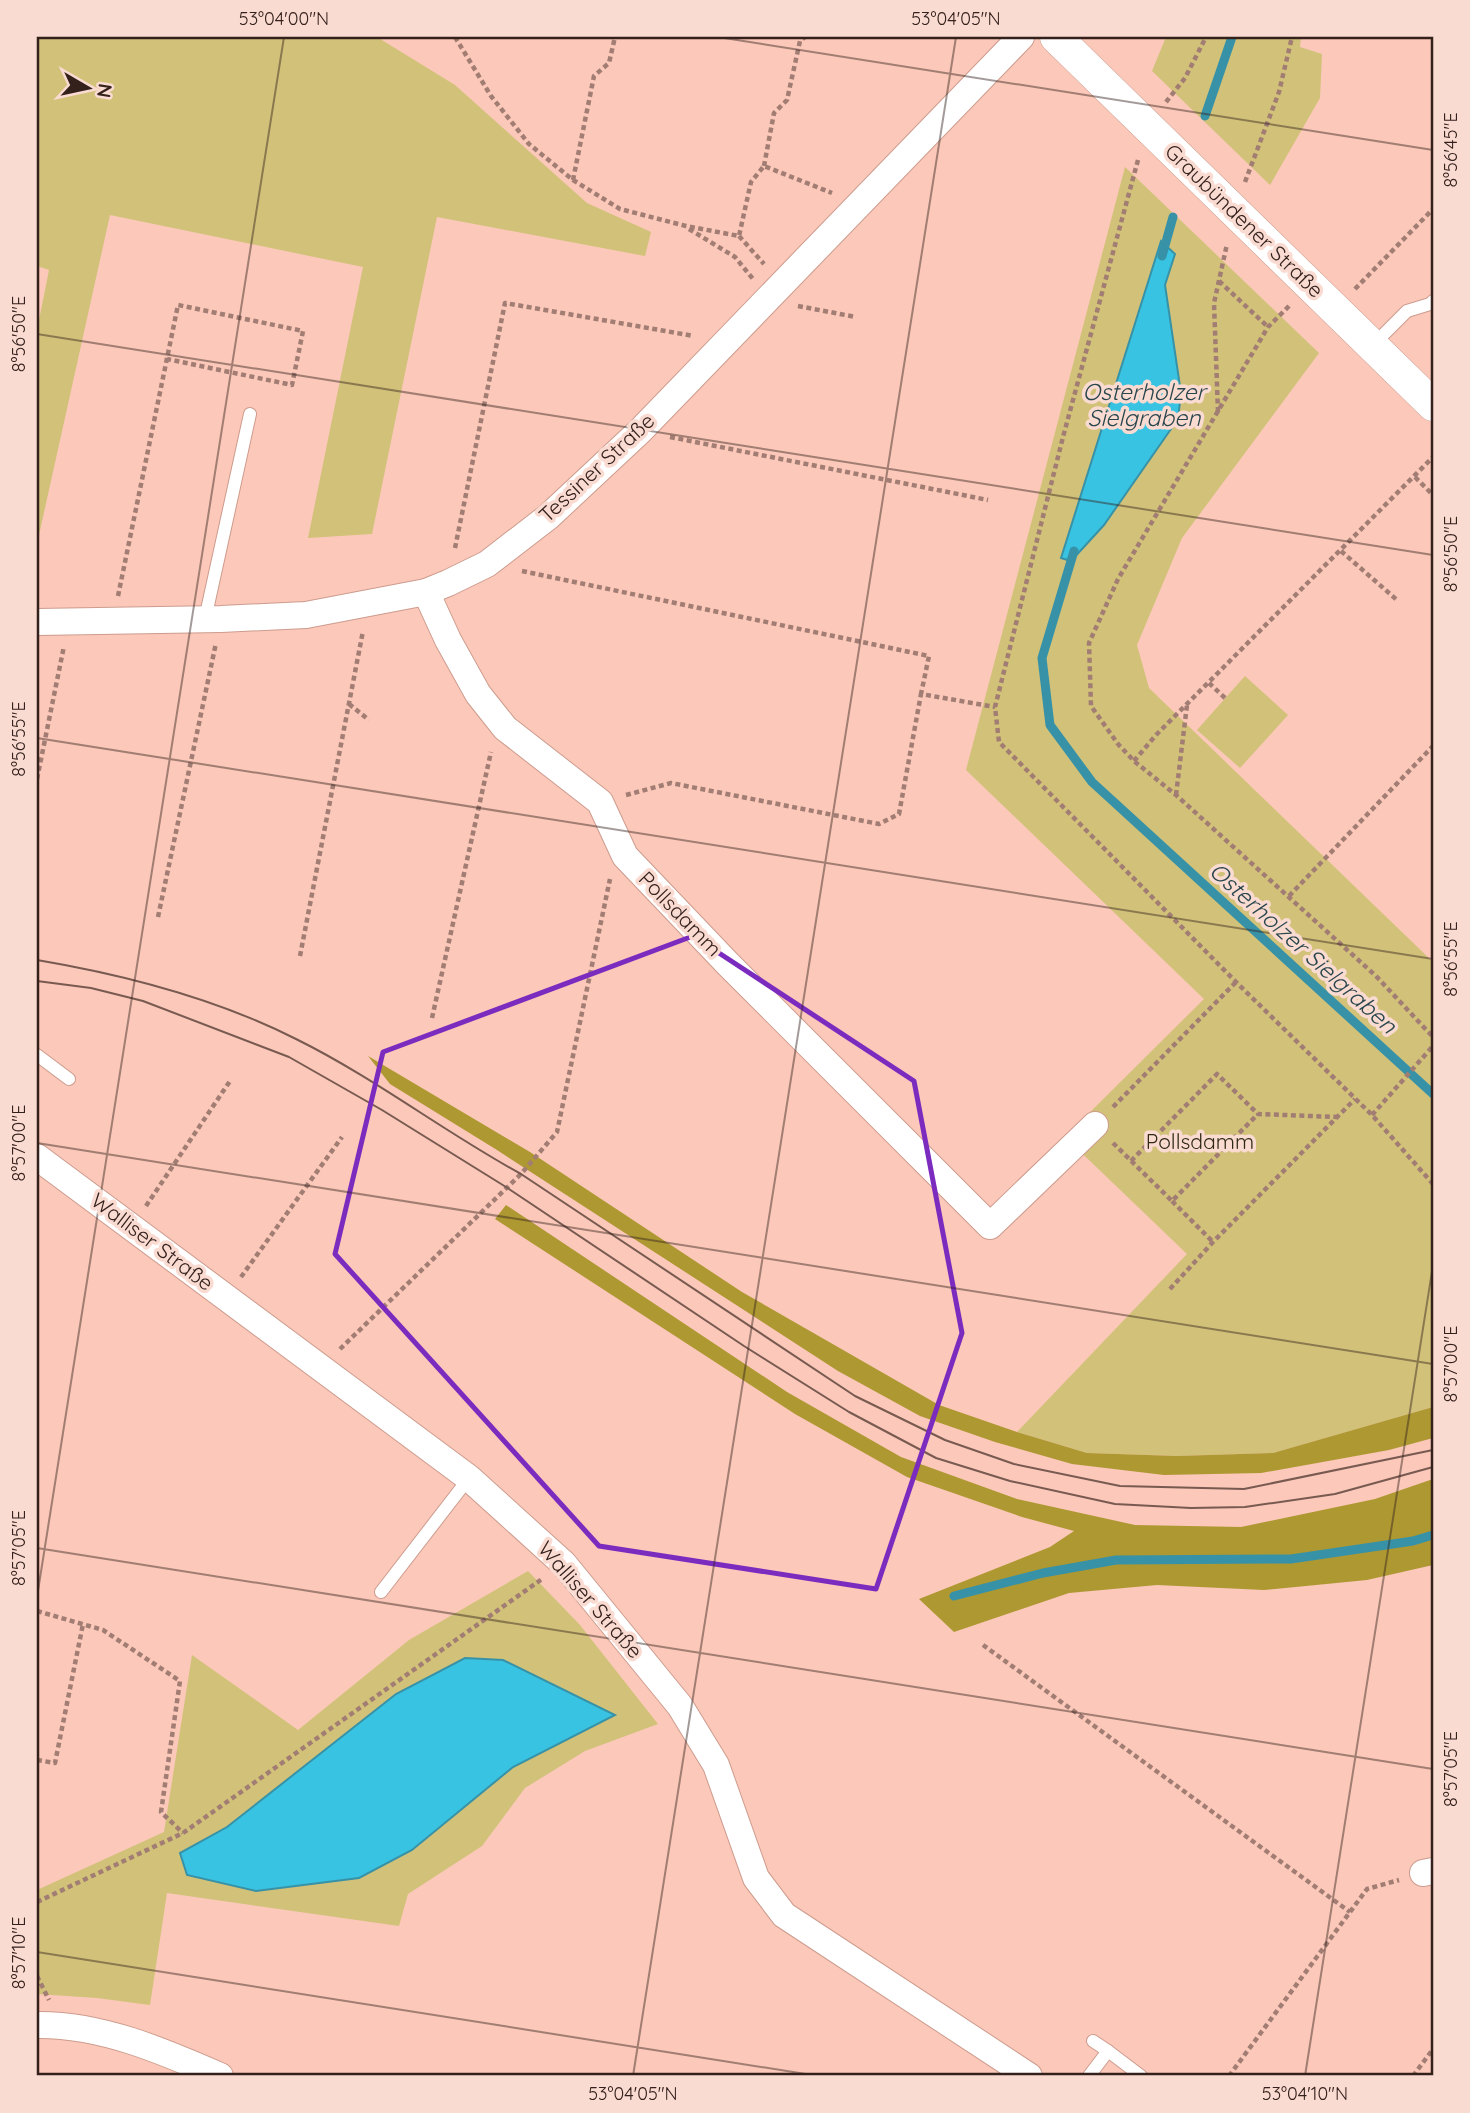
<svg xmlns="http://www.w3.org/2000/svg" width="1470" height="2113" viewBox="0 0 1470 2113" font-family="Quicksand,sans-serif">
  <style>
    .green { fill: #d2c279 }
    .forest { fill: #ae9832 }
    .water { fill: #39c3e2; stroke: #3892a7; stroke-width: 2 }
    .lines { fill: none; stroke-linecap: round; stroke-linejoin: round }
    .stream { stroke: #3892a7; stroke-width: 9 }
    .service-casing { stroke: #cd9c8e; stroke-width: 14 }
    .minor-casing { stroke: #cd9c8e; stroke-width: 28 }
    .tertiary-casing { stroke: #cd9c8e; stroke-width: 33 }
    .path { stroke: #a27d73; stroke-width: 4.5; stroke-dasharray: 5 3.5; stroke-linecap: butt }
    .service { stroke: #fff; stroke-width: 12 }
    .minor { stroke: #fff; stroke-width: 26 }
    .tertiary { stroke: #fff; stroke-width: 32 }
    .tram { stroke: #785a51; stroke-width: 2 }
    .marked { fill: none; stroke: #7b2cbf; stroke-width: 5; stroke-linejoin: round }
    .ticks { fill: none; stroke: #34211c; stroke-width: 2; stroke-opacity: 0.45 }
    .labels { text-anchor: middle; stroke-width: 7; stroke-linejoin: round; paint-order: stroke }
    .street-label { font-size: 21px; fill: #34211c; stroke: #fadbd2 }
    .park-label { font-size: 21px; fill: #2e2913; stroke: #fadbd2 }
    .water-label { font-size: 23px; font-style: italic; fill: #29464d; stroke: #fadbd2 }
    .neatline { fill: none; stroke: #34211c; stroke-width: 2.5 }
    .ticks-label { font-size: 18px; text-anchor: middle; fill: #34211c }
  </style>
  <rect width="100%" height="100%" fill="#fbc8b9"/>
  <!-- green -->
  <g class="green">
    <polygon points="37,37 377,37 455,85 587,203 651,232 645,256 437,217 372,534 308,538 363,267 110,215 37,544 37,330 49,270 37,266"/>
    <polygon points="1166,37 1301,37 1300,47 1322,54 1320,98 1270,185 1152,71"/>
    <polygon points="1125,167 1319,353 1182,538 1137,645 1149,688 1433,962 1433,1407 1273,1453 1177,1456 1087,1453 1017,1432 1187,1254 1065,1137 1204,999 966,770"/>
    <polygon points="1245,676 1288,715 1240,768 1197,730"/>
    <polygon points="528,1571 580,1625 658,1724 585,1751 525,1788 482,1846 408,1894 399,1926 167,1893 150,2005 97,1998 37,1994 37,1890 164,1832 192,1655 298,1730 409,1640"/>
  </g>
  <!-- forest -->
  <g class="forest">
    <polygon points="368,1056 530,1152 742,1292 939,1405 1017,1432 1087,1453 1177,1456 1273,1453 1433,1407 1433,1438 1389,1450 1261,1473 1164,1475 1072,1464 995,1442 920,1416 838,1371 497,1150 390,1084"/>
    <polygon points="506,1205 787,1392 901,1457 1017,1499 1135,1525 1241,1527 1375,1499 1433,1479 1433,1565 1367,1580 1264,1590 1157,1585 1069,1593 954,1632 919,1599 1050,1547 1074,1531 1022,1517 907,1477 795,1414 495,1219"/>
  </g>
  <!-- water -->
  <g class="water">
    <polygon points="1161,241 1175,254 1165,285 1181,393 1178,419 1104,525 1071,561 1061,558"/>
    <polygon points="465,1658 503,1660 615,1715 513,1767 412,1850 359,1878 256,1891 187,1875 180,1853 227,1827 396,1694"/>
  </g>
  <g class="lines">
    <!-- stream -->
    <g class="stream">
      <polyline points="1205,116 1232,37"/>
      <polyline points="1162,256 1173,217"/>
      <polyline points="1074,551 1042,658 1050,725 1092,782 1433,1094"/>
      <polyline points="954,1596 1043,1573 1116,1560 1291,1559 1413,1541 1433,1535"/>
    </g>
    <!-- service casing -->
    <g class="service-casing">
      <g id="service">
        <polyline points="1373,345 1407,311 1430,304 1433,301"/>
        <polyline points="205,619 250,414"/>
        <polyline points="37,1055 69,1079"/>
        <polyline points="381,1592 469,1478"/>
        <polyline points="1093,2041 1108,2051"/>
        <polyline points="1089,2076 1108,2051 1141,2076"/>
      </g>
    </g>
    <!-- minor casing -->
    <g class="minor-casing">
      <g id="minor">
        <polyline points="426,592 448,640 478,694 505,728 600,802 625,856 728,964 990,1226 1095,1125"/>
        <polyline points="37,622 221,619 306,615 426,592 448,583 487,564 548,517 640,431 1021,37"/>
        <polyline points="37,1157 469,1478 564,1564 680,1706 716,1765 756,1878 784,1915 1029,2076"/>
        <polyline points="1423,1873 1433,1871"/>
        <path d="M 37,2025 C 100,2024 163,2051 220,2076"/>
      </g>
    </g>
    <!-- tertiary casing -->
    <g class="tertiary-casing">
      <polyline id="tertiary" points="1056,37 1433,405"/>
    </g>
    <!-- path -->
    <g class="path">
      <polyline points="455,37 491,96 529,144 573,180 620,209 686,226 739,236 751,182 764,166 832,193"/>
      <polyline points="1166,102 1185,78 1206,37"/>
      <polyline points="1138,160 1063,437 995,707 999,742 1236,982 1372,1115 1433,1184"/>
      <polyline points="764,166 774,113 787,100 800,41 805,37"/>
      <polyline points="573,180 594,76 609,63 615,37"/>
      <polyline points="1245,182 1279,92 1292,37"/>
      <polyline points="689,229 735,257 753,279"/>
      <polyline points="739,236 764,264"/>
      <polyline points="1219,281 1268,327"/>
      <polyline points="1355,289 1433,209"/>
      <polyline points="798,306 856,317"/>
      <polyline points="1289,306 1268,327 1118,579 1089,643 1091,706 1118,744 1134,761 1176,795 1376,976 1433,1037"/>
      <polyline points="1218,412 1214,303 1227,244"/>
      <polyline points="670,437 988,500"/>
      <polyline points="1415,477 1433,495"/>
      <polyline points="455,548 505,303 694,336"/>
      <polyline points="1341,551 1397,600"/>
      <polyline points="522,571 929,656 921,694"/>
      <polyline points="118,596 178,305 303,331 292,385 167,359"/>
      <polyline points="1209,683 1225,698"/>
      <polyline points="349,704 369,720"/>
      <polyline points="1134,761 1156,735 1433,457"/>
      <polyline points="37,779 64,646"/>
      <polyline points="626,795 671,783 879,824 899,814 921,694 995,707"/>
      <polyline points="1176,795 1187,705"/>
      <polyline points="1289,896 1433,746"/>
      <polyline points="158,917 216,643"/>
      <polyline points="300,956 363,631"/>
      <polyline points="432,1018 491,752"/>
      <polyline points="1113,1107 1236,982"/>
      <polyline points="1372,1115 1433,1046"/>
      <polyline points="1113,1143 1172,1201 1258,1114"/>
      <polyline points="1131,1161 1217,1074 1258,1114 1337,1117"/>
      <polyline points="1172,1201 1213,1242"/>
      <polyline points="146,1206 230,1081"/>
      <polyline points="241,1277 342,1137"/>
      <polyline points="1170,1289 1213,1242 1355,1099"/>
      <polyline points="340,1349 521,1174 557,1132 610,879"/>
      <polyline points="37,1611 103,1630 180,1681 161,1812 183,1833"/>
      <polyline points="983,1645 1350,1912"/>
      <polyline points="37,1760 55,1763 83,1624"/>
      <polyline points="37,1902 183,1833 542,1579"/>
      <polyline points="37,1976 49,2000"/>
      <polyline points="1229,2076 1367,1889 1399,1880"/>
      <polyline points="1413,2076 1433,2049"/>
    </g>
    <!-- service -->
    <use href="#service" class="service"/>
    <!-- minor -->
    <use href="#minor" class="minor"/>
    <!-- tertiary -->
    <use href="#tertiary" class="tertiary"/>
    <!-- tram -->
    <g class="tram">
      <path d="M 37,960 C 126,975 215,998 296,1039 C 375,1078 444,1132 521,1174 L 855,1396 L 945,1440 L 1014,1464 L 1120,1486 L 1244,1489 L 1433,1450"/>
      <polyline points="37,981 91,988 143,1001 289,1057 382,1110 506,1187 744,1346 849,1412 936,1458 1010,1481 1115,1504 1191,1508 1245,1507 1335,1494 1433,1467"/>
    </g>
  </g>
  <!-- marked area -->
  <path class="marked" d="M 693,936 L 914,1081 L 962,1333 L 876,1589 L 599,1546 L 335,1254 L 383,1052 Z"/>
  <!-- ticks -->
  <path class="ticks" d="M 718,37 L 1433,150M 37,334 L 1433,555M 37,738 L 1433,959M 37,1143 L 1433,1364M 37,1548 L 1433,1769M 37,1597 L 284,37M 37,1952 L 818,2076M 633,2076 L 956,37M 1305,2076 L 1433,1265"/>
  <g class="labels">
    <!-- street labels -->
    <g class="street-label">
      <text transform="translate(1244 221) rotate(44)" y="7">Graubündener Straße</text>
      <text transform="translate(597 468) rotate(-43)" y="7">Tessiner Straße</text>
      <text transform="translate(680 914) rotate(46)" y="7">Pollsdamm</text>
      <text transform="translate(152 1242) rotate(37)" y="7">Walliser Straße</text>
      <text transform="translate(590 1600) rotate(49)" y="7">Walliser Straße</text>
    </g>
    <!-- park labels -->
    <g class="park-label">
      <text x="1200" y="1149">Pollsdamm</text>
    </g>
    <!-- water labels -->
    <g class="water-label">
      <text x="1144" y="400">Osterholzer<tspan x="1144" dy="26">Sielgraben</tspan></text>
      <text transform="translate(1303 948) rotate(42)" y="8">Osterholzer Sielgraben</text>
    </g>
  </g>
  <!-- border -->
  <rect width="1470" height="2113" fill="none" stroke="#fadbd2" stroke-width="77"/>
  <!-- north arrow -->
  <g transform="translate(88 88) rotate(99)" stroke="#fadbd2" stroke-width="5" paint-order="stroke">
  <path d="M0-5L12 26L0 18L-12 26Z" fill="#34211c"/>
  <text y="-10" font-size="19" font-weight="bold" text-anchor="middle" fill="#34211c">N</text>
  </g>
  <rect x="38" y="38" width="1394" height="2036" class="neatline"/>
  <g class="ticks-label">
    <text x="284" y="25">53°04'00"N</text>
    <text x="956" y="25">53°04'05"N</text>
    <text transform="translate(1451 150) rotate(-90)" y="6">8°56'45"E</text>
    <text transform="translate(19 334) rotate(-90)" y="6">8°56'50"E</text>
    <text transform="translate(1451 554) rotate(-90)" y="6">8°56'50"E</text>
    <text transform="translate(19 739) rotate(-90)" y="6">8°56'55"E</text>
    <text transform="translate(1451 959) rotate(-90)" y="6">8°56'55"E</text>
    <text transform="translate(19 1143) rotate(-90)" y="6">8°57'00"E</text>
    <text transform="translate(1451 1364) rotate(-90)" y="6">8°57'00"E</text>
    <text transform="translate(19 1548) rotate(-90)" y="6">8°57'05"E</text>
    <text transform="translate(1451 1769) rotate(-90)" y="6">8°57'05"E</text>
    <text transform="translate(19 1953) rotate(-90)" y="6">8°57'10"E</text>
    <text x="633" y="2100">53°04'05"N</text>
    <text x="1305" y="2100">53°04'10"N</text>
  </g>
</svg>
